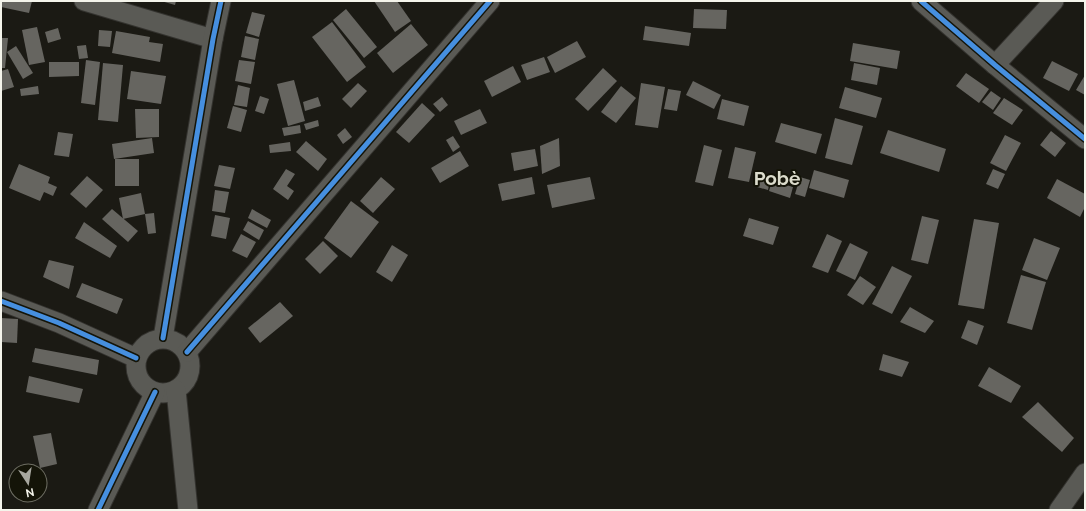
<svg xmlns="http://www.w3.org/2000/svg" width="1086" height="511" viewBox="0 0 1086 511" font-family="Raleway,sans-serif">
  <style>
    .building { fill: #666560 }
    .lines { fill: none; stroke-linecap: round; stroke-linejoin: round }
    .minor-casing { stroke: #34332f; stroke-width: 21 }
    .minor { stroke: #5a5a55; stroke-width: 19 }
    .cycleway-casing { stroke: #141408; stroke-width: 8 }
    .cycleway { stroke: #468fdf; stroke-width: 5 }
    .labels { text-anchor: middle; stroke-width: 4; stroke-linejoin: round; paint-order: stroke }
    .town-label { font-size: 19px; font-weight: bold; fill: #dcdccc; stroke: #141408 }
  </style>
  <rect width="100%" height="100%" fill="#1b1a14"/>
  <!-- building -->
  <g class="building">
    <polygon points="1,1 32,1 29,13 1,7"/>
    <polygon points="161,1 176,1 175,5"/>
    <polygon points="374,1 397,1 411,21 395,32"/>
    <polygon points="346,9 377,47 364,58 333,20"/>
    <polygon points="694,9 727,10 726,29 693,28"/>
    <polygon points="252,12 265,15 259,37 246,33"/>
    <polygon points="332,22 366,67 347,82 312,37"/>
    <polygon points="411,24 428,45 393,73 377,53"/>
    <polygon points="645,26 691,33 689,46 643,40"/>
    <polygon points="37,27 45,62 29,65 22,30"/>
    <polygon points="58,28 61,39 48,43 45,32"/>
    <polygon points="99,30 112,31 110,47 98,46"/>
    <polygon points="116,31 150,37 149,42 163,44 160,62 112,53"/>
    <polygon points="245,36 259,39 255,60 241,57"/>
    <polygon points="1,38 8,38 5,68 1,68"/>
    <polygon points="577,41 586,57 555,73 547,57"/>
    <polygon points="853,43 900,51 897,69 850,61"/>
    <polygon points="86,45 88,58 79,59 77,46"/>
    <polygon points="16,46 33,73 23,79 7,52"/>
    <polygon points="544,57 550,72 527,80 521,65"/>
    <polygon points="86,60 100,62 95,105 81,103"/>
    <polygon points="239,60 255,62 251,84 235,81"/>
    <polygon points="1052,61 1078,74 1069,91 1043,78"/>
    <polygon points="49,62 79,62 79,76 49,77"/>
    <polygon points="103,63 123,65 118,122 98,120"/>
    <polygon points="854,63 880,68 877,85 851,80"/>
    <polygon points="513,66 521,82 492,97 484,81"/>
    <polygon points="603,68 617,81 588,111 575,99"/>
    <polygon points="8,69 14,87 1,91 1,71"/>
    <polygon points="131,71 166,76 161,104 127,99"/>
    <polygon points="966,73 989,89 979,103 956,86"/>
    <polygon points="1085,75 1085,95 1076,90"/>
    <polygon points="294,80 305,121 288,126 277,84"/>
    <polygon points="693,81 721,95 714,109 686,95"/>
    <polygon points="358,83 367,91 351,108 342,99"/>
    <polygon points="641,83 665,87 658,128 635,125"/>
    <polygon points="238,85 250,88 247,107 234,105"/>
    <polygon points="38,86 39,94 21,96 20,89"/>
    <polygon points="621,86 636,98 616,123 601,112"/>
    <polygon points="845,87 882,98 876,118 839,108"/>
    <polygon points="668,89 681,91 677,111 664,109"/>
    <polygon points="991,91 1001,98 993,110 982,102"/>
    <polygon points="260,96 269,99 264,114 255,111"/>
    <polygon points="318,97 321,106 305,111 303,102"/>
    <polygon points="442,97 448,105 440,112 433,104"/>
    <polygon points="1004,98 1023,110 1012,125 993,113"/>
    <polygon points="722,99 749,106 744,126 717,119"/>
    <polygon points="422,103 435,115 409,143 396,132"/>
    <polygon points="233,106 247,110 241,132 227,128"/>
    <polygon points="135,109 159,109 159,137 136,138"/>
    <polygon points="480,109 487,123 461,135 454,121"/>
    <polygon points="835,118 863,126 852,165 825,158"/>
    <polygon points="318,120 319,126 306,130 304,124"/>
    <polygon points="781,123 822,134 816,154 775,142"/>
    <polygon points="300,125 301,133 284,136 282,128"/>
    <polygon points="345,128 352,137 343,144 337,135"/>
    <polygon points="888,130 946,149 939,172 880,153"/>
    <polygon points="1051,131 1066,143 1055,157 1040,145"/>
    <polygon points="58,132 73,134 69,157 54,155"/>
    <polygon points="1005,135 1021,143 1006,171 990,163"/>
    <polygon points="453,136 460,147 453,152 446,140"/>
    <polygon points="152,138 154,153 114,159 112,144"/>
    <polygon points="559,138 560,166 542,174 540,146"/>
    <polygon points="306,141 327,159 318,171 296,152"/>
    <polygon points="290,142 291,151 270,153 269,145"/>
    <polygon points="704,145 722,150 713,186 695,182"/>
    <polygon points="735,147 756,152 749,182 728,178"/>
    <polygon points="535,149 538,166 514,171 511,153"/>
    <polygon points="460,151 469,166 440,183 431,168"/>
    <rect x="115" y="159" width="24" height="27"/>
    <polygon points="19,164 50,177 48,183 57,187 53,196 44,192 40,201 9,188"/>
    <polygon points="219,165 235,168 230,189 214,186"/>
    <polygon points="286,169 295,174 287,186 294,191 288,200 273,189"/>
    <polygon points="993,169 1005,174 998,189 986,184"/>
    <polygon points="814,170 849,180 844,198 809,188"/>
    <polygon points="87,176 103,190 86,208 70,194"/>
    <polygon points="381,177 395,189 373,213 360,201"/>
    <polygon points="532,177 535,194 502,201 498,184"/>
    <polygon points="590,177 595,199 552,208 547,185"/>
    <polygon points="760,177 770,180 768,190 757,187"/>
    <polygon points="800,177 810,180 805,197 795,194"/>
    <polygon points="1057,179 1085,194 1085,207 1080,217 1047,198"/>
    <polygon points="772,181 793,187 790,198 769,191"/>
    <polygon points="215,190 229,192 225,213 212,211"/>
    <polygon points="141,193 145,214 123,219 119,198"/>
    <polygon points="351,201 379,222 351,258 324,238"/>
    <polygon points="112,209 138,231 128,242 102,219"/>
    <polygon points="252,209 271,220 267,228 248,218"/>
    <polygon points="154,213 156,233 148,234 145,214"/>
    <polygon points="215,215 230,218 226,239 211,236"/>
    <polygon points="922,216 939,220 928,264 911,260"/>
    <polygon points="749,218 779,227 773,245 743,236"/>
    <polygon points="974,219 999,223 984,309 958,305"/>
    <polygon points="248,221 264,230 259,240 243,230"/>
    <polygon points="84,222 117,246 110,258 75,238"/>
    <polygon points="241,234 256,242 247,258 232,251"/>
    <polygon points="827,234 842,241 828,273 812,267"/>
    <polygon points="1034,238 1060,248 1047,280 1022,270"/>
    <polygon points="323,241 338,256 320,274 305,259"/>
    <polygon points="850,243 868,252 855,280 836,271"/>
    <polygon points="392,245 408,255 392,282 376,272"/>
    <polygon points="49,260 74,266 69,289 43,277"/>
    <polygon points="892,266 912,276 892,314 872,304"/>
    <polygon points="1021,275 1046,282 1032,330 1007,323"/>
    <polygon points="860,276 876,287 863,305 847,295"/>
    <polygon points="82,283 123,299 117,314 76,297"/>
    <polygon points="280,302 293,316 260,343 248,328"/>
    <polygon points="910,307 934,321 925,333 900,322"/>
    <polygon points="1,318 18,319 17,343 1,342"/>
    <polygon points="968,320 984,326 977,345 961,338"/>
    <polygon points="35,348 99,360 97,375 32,362"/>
    <polygon points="883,354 909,362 902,377 879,370"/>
    <polygon points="989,367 1021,386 1011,403 978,386"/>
    <polygon points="29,376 83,389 79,403 26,392"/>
    <polygon points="1038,402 1074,438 1062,452 1022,417"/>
    <polygon points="51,433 57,464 40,468 33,436"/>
  </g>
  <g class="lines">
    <!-- minor casing -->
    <g class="minor-casing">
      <g id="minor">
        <polyline points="84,1 213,39"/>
        <polyline points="921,1 995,65 1085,139"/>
        <polyline points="995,65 1054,1"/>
        <polyline points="1,301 59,323 136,358"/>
        <polyline points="163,338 213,39 221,1"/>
        <circle cx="163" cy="366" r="27"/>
        <polyline points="187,352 490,1"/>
        <polyline points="176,390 188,510"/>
        <polyline points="98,510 155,392"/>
        <polyline points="1059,510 1085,473"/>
      </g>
    </g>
    <!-- minor -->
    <use href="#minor" class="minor"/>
    <!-- cycleway casing -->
    <g class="cycleway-casing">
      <g id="cycleway">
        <polyline points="921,1 995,65 1085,139"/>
        <polyline points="1,301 59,323 136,358"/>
        <polyline points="163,338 213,39 221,1"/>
        <polyline points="187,352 490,1"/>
        <polyline points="98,510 155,392"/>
      </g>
    </g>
    <!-- cycleway -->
    <use href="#cycleway" class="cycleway"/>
  </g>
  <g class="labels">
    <!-- town labels -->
    <g class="town-label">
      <text x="777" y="185">Pobè</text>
    </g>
  </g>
  <!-- border -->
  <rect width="1086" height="511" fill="none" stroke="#f4f4eb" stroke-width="4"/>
  <!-- north arrow -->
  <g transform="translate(28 483) rotate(168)"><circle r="19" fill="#141408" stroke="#6e6e63"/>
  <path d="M0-3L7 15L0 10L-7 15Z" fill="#a8a8a0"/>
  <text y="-6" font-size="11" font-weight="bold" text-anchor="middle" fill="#f4f4eb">N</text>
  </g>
</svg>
